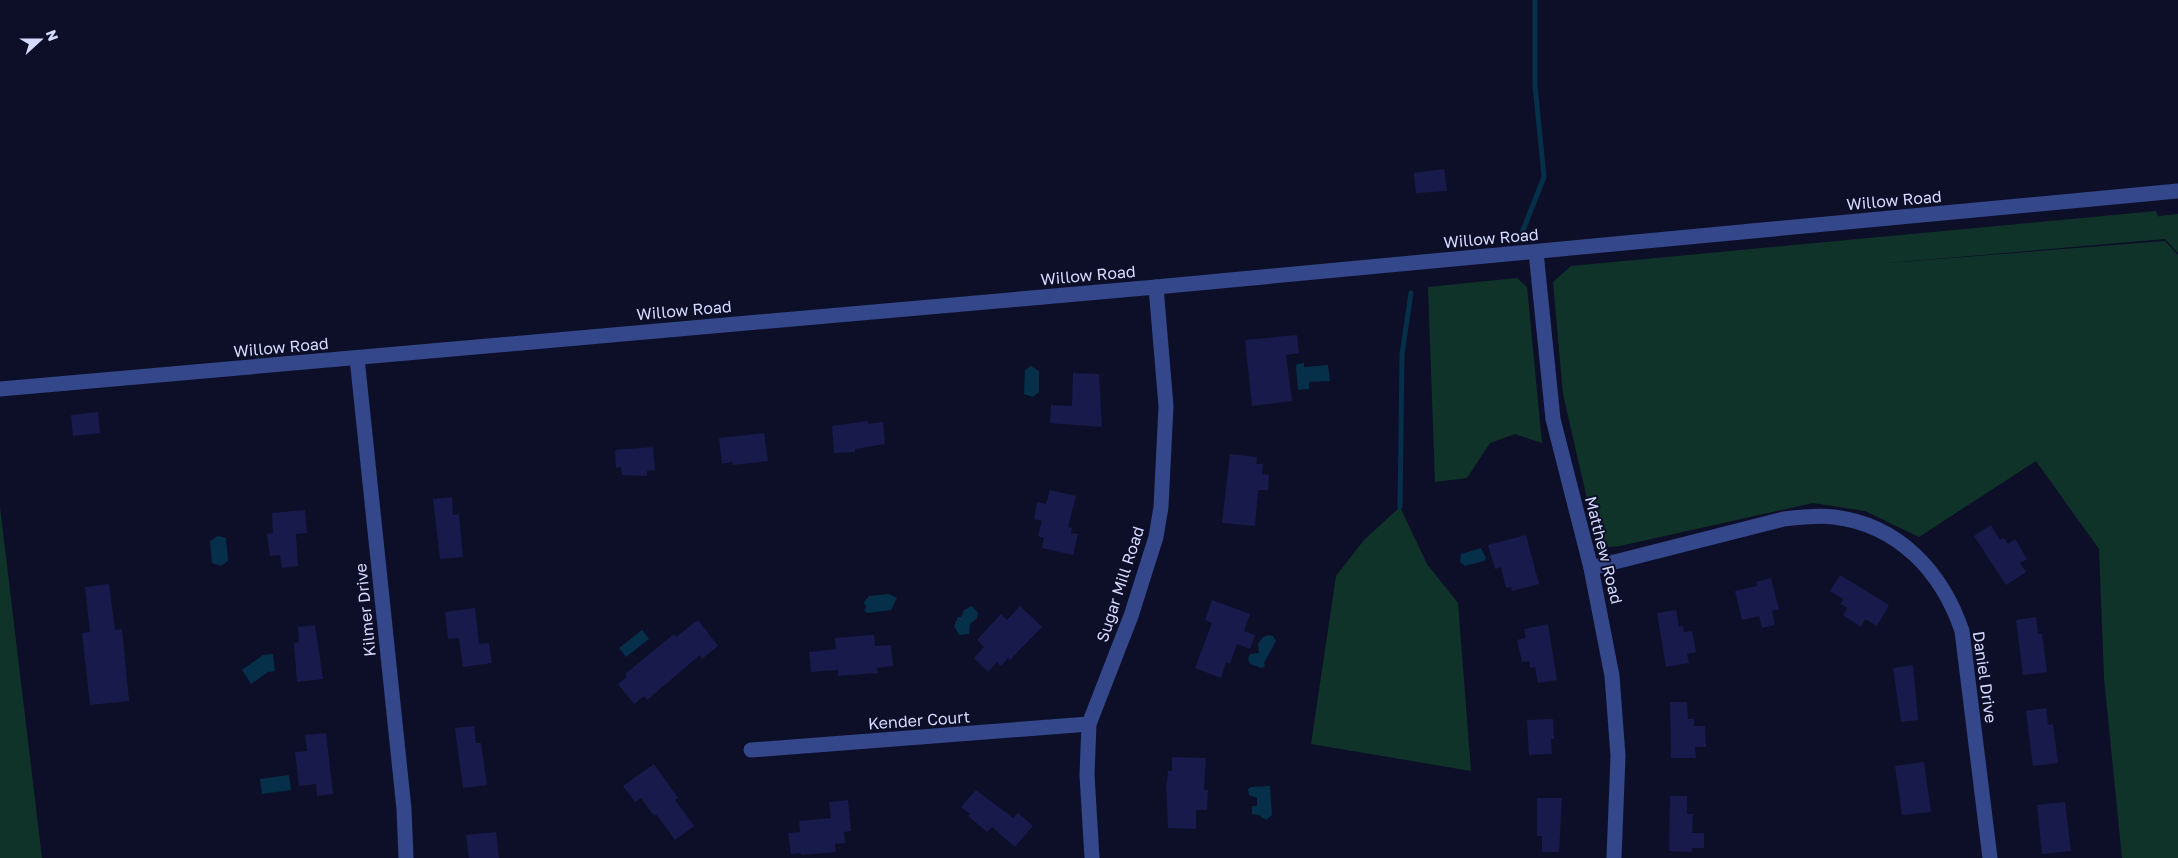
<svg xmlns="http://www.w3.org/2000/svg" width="2178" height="858" viewBox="0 0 2178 858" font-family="'Golos Text',sans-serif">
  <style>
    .green { fill: #103329 }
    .water { fill: #062f49 }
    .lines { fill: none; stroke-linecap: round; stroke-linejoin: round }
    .stream { stroke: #062f49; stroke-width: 5 }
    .building { fill: #181a4b }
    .minor { stroke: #34478b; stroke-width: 15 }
    .labels { text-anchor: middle; stroke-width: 4; stroke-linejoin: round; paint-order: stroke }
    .street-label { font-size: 16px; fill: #d5daff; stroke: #0d0f28 }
  </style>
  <rect width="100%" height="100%" fill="#0d0f28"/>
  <!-- green -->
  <g class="green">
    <polygon points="2156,211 2159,218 2159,216 2178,214 2178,253 2165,239 1889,263 2165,241 2178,255 2178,858 2122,858 2104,678 2099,549 2036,461 1919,537 1865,511 1813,503 1620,546 1609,547 1596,538 1563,394 1553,282 1571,266"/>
    <polygon points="1517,278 1527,287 1542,443 1515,434 1490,443 1467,478 1435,482 1428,287"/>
    <polygon points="0,507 42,858 0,858"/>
    <polygon points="1400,507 1427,564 1458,603 1471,771 1311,744 1336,576 1364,540"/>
  </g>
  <!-- water -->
  <g class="water">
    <polygon points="1304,363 1304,367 1328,365 1330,381 1309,382 1309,389 1298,390 1296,367 1297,364"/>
    <polygon points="1031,366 1039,371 1039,392 1033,397 1024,394 1025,370"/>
    <polygon points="218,536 226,538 228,561 221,566 212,563 210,541"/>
    <polygon points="1481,548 1486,558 1484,561 1465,566 1460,562 1461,554"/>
    <polygon points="889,594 897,598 891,610 867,613 864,610 866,608 864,602 869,596"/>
    <polygon points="972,606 978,613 977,618 970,624 969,634 959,635 954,626 958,617 961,617 964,610"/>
    <polygon points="642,630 649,639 626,657 619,648"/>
    <polygon points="1268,635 1273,636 1276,641 1264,663 1265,666 1262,668 1250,664 1248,659 1250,654 1259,653 1258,644 1263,637"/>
    <polygon points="273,654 275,671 268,672 251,684 242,670 263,655"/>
    <polygon points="289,775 291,790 262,794 260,779"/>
    <polygon points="1270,786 1272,815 1266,820 1259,815 1252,814 1252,806 1257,806 1257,798 1249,795 1248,789 1251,787"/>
  </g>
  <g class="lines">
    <!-- stream -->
    <g class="stream">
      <polyline points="1520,238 1544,177 1535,85 1535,0"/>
      <polyline points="1400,507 1402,354 1411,293"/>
    </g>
  </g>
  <!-- building -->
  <g class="building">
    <polygon points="1444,169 1447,191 1416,193 1414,173"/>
    <polygon points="1297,335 1299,353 1286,355 1292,401 1252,406 1245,340"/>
    <polygon points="1073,373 1099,374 1102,427 1050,423 1051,405 1072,406"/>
    <polygon points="98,412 100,433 73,436 71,415"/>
    <polygon points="868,421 868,424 883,422 885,444 855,449 855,452 834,453 832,426"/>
    <polygon points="764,433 768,461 733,465 732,462 722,464 719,438"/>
    <polygon points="653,447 655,470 647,471 647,476 622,475 621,467 616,468 615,450"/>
    <polygon points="1230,454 1257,457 1256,464 1263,464 1262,474 1269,475 1268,490 1258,490 1255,526 1222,523"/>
    <polygon points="1050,490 1076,496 1068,527 1072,528 1071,533 1078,534 1073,555 1042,548 1044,538 1038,536 1042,521 1034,519 1037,502 1046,504"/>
    <polygon points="452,497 453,515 459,514 463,557 440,559 433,499"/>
    <polygon points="305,510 307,533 296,534 298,566 282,568 280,555 270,556 267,534 273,533 272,513"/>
    <polygon points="1991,525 2000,540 2004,538 2008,544 2015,539 2027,559 2020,563 2026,572 2006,585 1974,536"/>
    <polygon points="1526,535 1539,584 1512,591 1511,587 1506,588 1501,567 1495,569 1488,545"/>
    <polygon points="1840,575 1889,605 1877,626 1865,619 1861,627 1843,615 1847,608 1841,604 1843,599 1830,591"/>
    <polygon points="1771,578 1779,609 1772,611 1775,625 1762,628 1759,616 1742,620 1735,591 1757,586 1756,582"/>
    <polygon points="109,584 115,630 122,629 129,701 90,705 82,633 90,632 85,587"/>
    <polygon points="1212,600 1250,614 1244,631 1255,635 1250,649 1237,644 1230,664 1226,662 1221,678 1195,668 1212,623 1205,620"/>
    <polygon points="1020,606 1042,627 1010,660 1008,658 1001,666 997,662 988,672 974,658 984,647 977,640 1001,614 1007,620"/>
    <polygon points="475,608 479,644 489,643 492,663 463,667 459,638 448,639 445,612"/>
    <polygon points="1676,610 1679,627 1683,626 1684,632 1692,631 1696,652 1687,654 1689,663 1666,667 1657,613"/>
    <polygon points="2036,617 2038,634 2042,634 2047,672 2023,675 2016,620"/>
    <polygon points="698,620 718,646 702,659 700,655 647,700 644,696 634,704 618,684 627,677 625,674 674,634 676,637"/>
    <polygon points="1548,624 1557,680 1538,683 1535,667 1530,668 1529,661 1522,662 1517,640 1526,638 1524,629"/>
    <polygon points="315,625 323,679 297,682 294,643 299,642 298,627"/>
    <polygon points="874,635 875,646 891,645 893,666 877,668 878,673 851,675 838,676 838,670 811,672 809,652 836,649 835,638"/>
    <polygon points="1913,665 1918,720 1901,722 1893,668"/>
    <polygon points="1670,702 1687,702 1688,719 1694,719 1694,726 1705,726 1706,747 1695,747 1696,758 1671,758"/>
    <polygon points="2046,708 2048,725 2053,724 2058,763 2033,766 2026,711"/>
    <polygon points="1553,719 1554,739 1551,739 1552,754 1529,755 1527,720"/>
    <polygon points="474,726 476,743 481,743 487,785 463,788 455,728"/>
    <polygon points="326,733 333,794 317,796 316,784 299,786 295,752 307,751 305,735"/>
    <polygon points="1172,757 1206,758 1204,790 1208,790 1207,810 1196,810 1196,829 1168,828 1166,783 1167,783 1168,771 1172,771"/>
    <polygon points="1924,762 1931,812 1902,815 1895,766"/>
    <polygon points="654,764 678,798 675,800 694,826 675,840 656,814 654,816 641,798 635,802 623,786"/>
    <polygon points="976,790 1013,818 1018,813 1033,826 1015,847 992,827 987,832 968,816 970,814 961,807"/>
    <polygon points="1670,796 1687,796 1687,814 1693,814 1692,833 1704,833 1704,848 1692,848 1692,852 1669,851"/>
    <polygon points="1537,798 1562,798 1559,852 1542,852 1542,836 1537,836"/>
    <polygon points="848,800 851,831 844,832 845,843 835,844 836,852 801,855 801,853 791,854 788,833 800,832 799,821 831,818 829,802"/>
    <polygon points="2065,802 2071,851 2042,854 2037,805"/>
    <polygon points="496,832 499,858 469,858 466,835"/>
  </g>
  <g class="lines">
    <!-- minor -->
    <g class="minor">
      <polyline points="1536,252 1553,419 1591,568 1612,676 1618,756 1614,858"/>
      <polyline points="357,358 404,809 406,858"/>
      <polyline points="0,389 1156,287 2178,191"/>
      <path d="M 1591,568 L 1784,519 C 1801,517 1818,515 1834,517 C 1899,525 1942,572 1962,631 L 1990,858"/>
      <polyline points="751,750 1089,724"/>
      <polyline points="1092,858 1087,775 1089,724 1131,616 1156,537 1161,507 1166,406 1156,287"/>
    </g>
  </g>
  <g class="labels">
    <!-- street labels -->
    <g class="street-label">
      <text transform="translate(1894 200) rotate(-5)" y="6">Willow Road</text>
      <text transform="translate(1491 238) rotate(-5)" y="6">Willow Road</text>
      <text transform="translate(1088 275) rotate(-5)" y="6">Willow Road</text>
      <text transform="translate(684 310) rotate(-5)" y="6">Willow Road</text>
      <text transform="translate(281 347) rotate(-5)" y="6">Willow Road</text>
      <text transform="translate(1604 550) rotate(76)" y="6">Matthew Road</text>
      <text transform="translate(1120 584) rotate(-72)" y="6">Sugar Mill Road</text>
      <text transform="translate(365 610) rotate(-96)" y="6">Kilmer Drive</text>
      <text transform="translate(1985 677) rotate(82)" y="6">Daniel Drive</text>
      <text transform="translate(919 720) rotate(-4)" y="6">Kender Court</text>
    </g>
  </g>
  <!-- north arrow -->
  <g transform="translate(40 40) rotate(69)" stroke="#0d0f28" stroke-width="4" paint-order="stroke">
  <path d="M0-4L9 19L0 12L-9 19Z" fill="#d5daff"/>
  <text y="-8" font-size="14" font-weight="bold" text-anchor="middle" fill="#d5daff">N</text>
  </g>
</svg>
